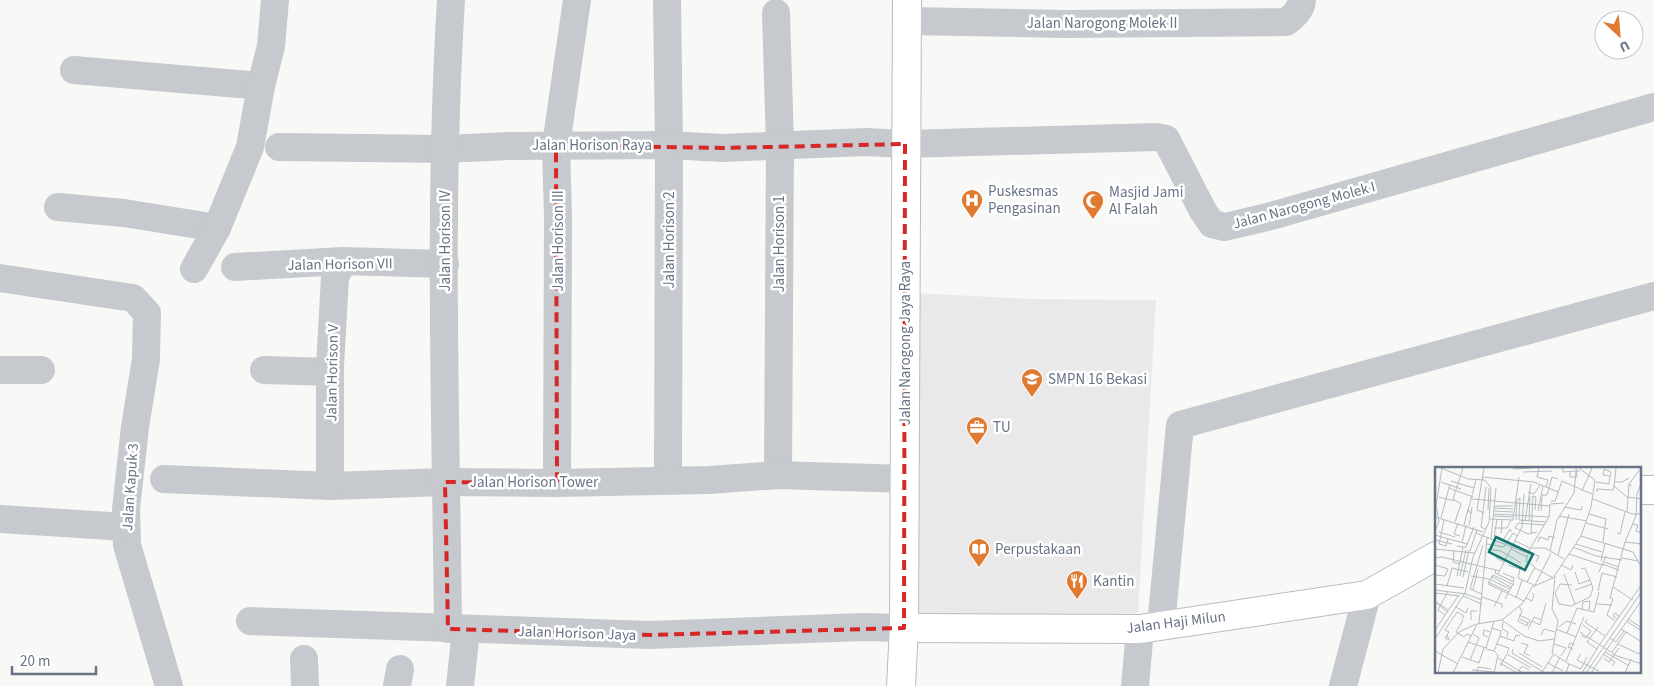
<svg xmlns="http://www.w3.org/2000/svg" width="1654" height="686" viewBox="0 0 1654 686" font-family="'Source Sans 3',sans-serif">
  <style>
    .built { fill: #e9e9e9 }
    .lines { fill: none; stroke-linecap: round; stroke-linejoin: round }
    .secondary-casing { stroke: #b8bcc2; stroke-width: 30 }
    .street { stroke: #c6c9cd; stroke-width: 28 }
    .secondary { stroke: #fff; stroke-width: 28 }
    .marked { fill: none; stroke: #d62828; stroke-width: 4; stroke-dasharray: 10 6; stroke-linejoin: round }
    .labels { text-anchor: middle; stroke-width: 5; stroke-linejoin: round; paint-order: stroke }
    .street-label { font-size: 15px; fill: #687386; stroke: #fff }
    .poi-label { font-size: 15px; fill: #687386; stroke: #fff; text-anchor: start }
    .inset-road { fill: none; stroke: #b5bbc2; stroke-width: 1 }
    .view { fill: #0f766e; fill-opacity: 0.15; stroke: #0f766e; stroke-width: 2.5 }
    .inset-edge { fill: none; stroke: #687386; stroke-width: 2.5 }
  </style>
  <rect width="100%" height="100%" fill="#f8f9f6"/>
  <!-- built -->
  <polygon class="built" points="913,293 1032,299 1156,300 1138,613 911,624"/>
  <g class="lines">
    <!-- secondary casing -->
    <g class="secondary-casing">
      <g id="secondary">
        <polyline points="1640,490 1654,490"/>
        <polyline points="904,628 1140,629 1367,595 1436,556"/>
        <polyline points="901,686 904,628 907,0"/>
      </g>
    </g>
    <!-- street -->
    <g class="street">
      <polyline points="667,0 669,145 668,479"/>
      <polyline points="776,13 780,145 778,475"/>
      <path d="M 907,21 L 1066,24 L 1286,22 C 1294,16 1301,10 1302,0"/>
      <polyline points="74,70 261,86"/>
      <polyline points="279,147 445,149 510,146 669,145 722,148 866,142 905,144 1156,137 1166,139 1203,211 1212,224 1225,227 1271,216 1654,107"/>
      <polyline points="58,207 124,213 217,228"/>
      <polyline points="235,267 343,261 445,264"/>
      <polyline points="194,269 217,228 250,147 261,86 271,46 275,0"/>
      <polyline points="0,278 133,298 147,313 146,359 135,427 126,509 127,545 169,686"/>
      <polyline points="0,370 41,370"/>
      <polyline points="264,370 330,372"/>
      <polyline points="164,479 330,486 445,482 557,483 709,480 778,475 905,479"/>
      <polyline points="557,483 558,217 556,145 577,0"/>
      <polyline points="330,486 330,366 335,277 343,261"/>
      <polyline points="0,519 126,527"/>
      <polyline points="250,621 650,635 863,627 904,628"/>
      <polyline points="1161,626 1180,425 1654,296"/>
      <path d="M 448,629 C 446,419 438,209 451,0"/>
      <polyline points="304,659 305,686"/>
      <polyline points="397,686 400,669"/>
      <polyline points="460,686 466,630"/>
      <polyline points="1135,686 1140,629"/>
      <polyline points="1343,686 1367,595"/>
    </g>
    <!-- secondary -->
    <use href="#secondary" class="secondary"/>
  </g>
  <!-- marked area -->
  <path class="marked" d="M 905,144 L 904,628 L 650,635 L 448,629 L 445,482 L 557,483 L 556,145 L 722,148 Z"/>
  <!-- icons -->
  <defs>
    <g id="hospital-pin" transform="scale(1.125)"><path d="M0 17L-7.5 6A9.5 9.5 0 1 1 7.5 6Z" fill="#df7a30" stroke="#fff"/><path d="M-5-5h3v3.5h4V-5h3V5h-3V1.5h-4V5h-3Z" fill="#fff"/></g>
    <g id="mosque-pin" transform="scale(1.125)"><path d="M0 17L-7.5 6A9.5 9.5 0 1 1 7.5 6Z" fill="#df7a30" stroke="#fff"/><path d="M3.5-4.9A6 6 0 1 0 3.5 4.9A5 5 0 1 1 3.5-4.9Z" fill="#fff"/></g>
    <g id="school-pin" transform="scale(1.125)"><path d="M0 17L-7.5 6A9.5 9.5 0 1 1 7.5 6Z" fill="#df7a30" stroke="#fff"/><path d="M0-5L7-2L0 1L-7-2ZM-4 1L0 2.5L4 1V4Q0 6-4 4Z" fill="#fff"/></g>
    <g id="office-pin" transform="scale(1.125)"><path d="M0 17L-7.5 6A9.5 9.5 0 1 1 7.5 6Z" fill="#df7a30" stroke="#fff"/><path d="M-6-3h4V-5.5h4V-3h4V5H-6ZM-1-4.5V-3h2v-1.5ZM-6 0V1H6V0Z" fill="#fff"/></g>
    <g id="library-pin" transform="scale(1.125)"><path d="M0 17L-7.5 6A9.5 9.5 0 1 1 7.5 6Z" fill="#df7a30" stroke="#fff"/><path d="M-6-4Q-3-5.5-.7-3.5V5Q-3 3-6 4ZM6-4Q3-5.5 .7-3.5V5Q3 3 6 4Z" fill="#fff"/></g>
    <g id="restaurant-pin" transform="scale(1.125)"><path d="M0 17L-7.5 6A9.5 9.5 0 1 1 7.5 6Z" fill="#df7a30" stroke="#fff"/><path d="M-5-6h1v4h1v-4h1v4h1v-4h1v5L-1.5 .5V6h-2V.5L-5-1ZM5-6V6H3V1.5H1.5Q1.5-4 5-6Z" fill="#fff"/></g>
  </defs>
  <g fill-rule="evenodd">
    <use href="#hospital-pin" x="972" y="200"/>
    <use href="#mosque-pin" x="1093" y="201"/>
    <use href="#school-pin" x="1032" y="379"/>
    <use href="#office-pin" x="977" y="427"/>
    <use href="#library-pin" x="979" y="549"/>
    <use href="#restaurant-pin" x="1077" y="581"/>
  </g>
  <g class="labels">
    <!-- street labels -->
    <g class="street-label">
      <text x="1102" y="28">Jalan Narogong Molek II</text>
      <text x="592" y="150">Jalan Horison Raya</text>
      <text transform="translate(1304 205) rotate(-15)" y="5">Jalan Narogong Molek I</text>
      <text transform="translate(669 240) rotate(-90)" y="5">Jalan Horison 2</text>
      <text transform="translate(445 241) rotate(-90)" y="5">Jalan Horison IV</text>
      <text transform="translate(558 241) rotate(-90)" y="5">Jalan Horison III</text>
      <text transform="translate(779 244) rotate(-90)" y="5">Jalan Horison 1</text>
      <text transform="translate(340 264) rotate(-1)" y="5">Jalan Horison VII</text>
      <text transform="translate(905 343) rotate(-90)" y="5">Jalan Narogong Jaya Raya</text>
      <text transform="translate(332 373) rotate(-89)" y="5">Jalan Horison V</text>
      <text x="534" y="487">Jalan Horison Tower</text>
      <text transform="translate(130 487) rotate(-86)" y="5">Jalan Kapuk 3</text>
      <text transform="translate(1176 622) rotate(-7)" y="5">Jalan Haji Milun</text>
      <text transform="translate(577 633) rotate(2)" y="5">Jalan Horison Jaya</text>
    </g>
    <!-- poi labels -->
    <g class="poi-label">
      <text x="988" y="196">Puskesmas<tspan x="988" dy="17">Pengasinan</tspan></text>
      <text x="1109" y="197">Masjid Jami<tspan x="1109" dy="17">Al Falah</tspan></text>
      <text x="1048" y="384">SMPN 16 Bekasi</text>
      <text x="993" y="432">TU</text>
      <text x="995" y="554">Perpustakaan</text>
      <text x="1093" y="586">Kantin</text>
    </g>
  </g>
  <!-- overview -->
  <g transform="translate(1435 467)">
    <rect width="206" height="206" fill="#f8f9f6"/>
    <path class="inset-road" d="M 49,1 L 42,43 L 49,46M 104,1 L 102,10 L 113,13 L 111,20M 128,1 L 128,5 L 141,4M 181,1 L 179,19 L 192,30M 78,2 L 96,1M 135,4 L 135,10 L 142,10 L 141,1M 88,5 L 117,4M 47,10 L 99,15 L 123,25M 16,14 L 39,21M 127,14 L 157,27M 6,15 L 26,22M 161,15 L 174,17 L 175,9 L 176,5 L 169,2 L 168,8 L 175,9M 180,15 L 187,15 L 194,11M 197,19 L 194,17 L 206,1M 14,21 L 38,30M 147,24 L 157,1M 93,25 L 99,27 L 105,18M 162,25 L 162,22 L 178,23 L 179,19M 112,28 L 117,10 L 123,12M 97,29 L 101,30 L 100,43M 4,30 L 19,34M 192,30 L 207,32M 85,31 L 84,53 L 111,55M 37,32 L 115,39M 158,32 L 197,47 L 207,47M 116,34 L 120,34 L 127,14M 60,39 L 78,39M 129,40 L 146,43 L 147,39M 59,41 L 78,42M 53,43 L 54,21M 59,44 L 78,45M 103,44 L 108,19M 106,44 L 107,28 L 112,28M 192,45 L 194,17M 37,46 L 33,44 L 41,13M 59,47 L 114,50M 154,47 L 171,52 L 168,75M 59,49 L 78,50M 124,49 L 152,54M 0,50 L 48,65M 6,51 L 15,17M 55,52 L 78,53 L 84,10M 9,53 L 4,77 L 11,79 L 13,72M 81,53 L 82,33 L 85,31M 90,54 L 96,17M 94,54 L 95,29M 20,55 L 26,37 L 18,32 L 28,1M 23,56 L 19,67 L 25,69M 151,56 L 173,62M 198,57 L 203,58 L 201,64 L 207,66M 29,58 L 33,42M 34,59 L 37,40M 59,61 L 72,61 L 76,53M 42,62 L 41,66 L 92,86M 50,62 L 46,60 L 51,20M 0,64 L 4,55 L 1,38 L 7,1M 4,65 L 20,70M 102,65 L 93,67 L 80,61 L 83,56 L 109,58M 182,66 L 185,67 L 190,45M 66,67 L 67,52M 96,67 L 98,29M 0,68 L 32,77M 146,69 L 198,85 L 207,101M 59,70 L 62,52M 56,72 L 61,21M 0,73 L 17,77M 80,74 L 95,81 L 110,81 L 129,92M 67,75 L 75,62 L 76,65M 103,75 L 105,70 L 113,73 L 114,69 L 120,71M 190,75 L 207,77M 27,76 L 31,58M 72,76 L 78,66 L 82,69M 52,77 L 69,80 L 71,76M 141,77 L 167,85M 22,79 L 28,80 L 22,109M 28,80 L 31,80 L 39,60M 96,80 L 114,50 L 115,37 L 129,36M 138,80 L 161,89 L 187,93M 0,82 L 39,86M 52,82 L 66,84 L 86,96M 76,82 L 92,90M 19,84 L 18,95 L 25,97M 35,84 L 41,66M 115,84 L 122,53 L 139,26 L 141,4 L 145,4M 94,86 L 104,89 L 101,95M 134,87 L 167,98M 123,88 L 134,47M 0,91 L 7,90 L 65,104M 187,91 L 203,94M 166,94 L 170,76M 69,95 L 61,91 L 62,88 L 70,92M 169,95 L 184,100M 167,97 L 184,103M 0,98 L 13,102 L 10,109 L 0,108M 73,98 L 85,102 L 83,111 L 99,118M 126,98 L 136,103 L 138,98M 100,101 L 118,111M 61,103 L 60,106 L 79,115 L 70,132M 140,105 L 144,117 L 155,113M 164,105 L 171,89M 68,106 L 79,111 L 78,114M 63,107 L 87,60 L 89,27M 129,107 L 140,137M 25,109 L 31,83M 36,109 L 54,112 L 75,122M 56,109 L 77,121M 120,109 L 117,142 L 123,154 L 117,186 L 134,197 L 131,206M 28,110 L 34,83M 53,115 L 74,125M 92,115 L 100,100 L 91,94 L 95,81M 0,117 L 29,121M 79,118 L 58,108 L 53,117 L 89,134M 100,118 L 116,86M 137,118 L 125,117 L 120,126 L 124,137 L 136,139 L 155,130 L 158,121 L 155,113 L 150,101 L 146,102M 12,119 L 17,101 L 33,105M 178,120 L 198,133M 0,123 L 31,127 L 47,133M 38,123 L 43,102M 140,123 L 157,117M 163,124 L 167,106 L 182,110M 0,126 L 25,129M 47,127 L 35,122 L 48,78M 28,129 L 47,137M 47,130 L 67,137 L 67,141M 81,131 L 87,113M 91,131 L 97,134 L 99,128 L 97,126M 175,131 L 190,75 L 201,49 L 202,27 L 207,14M 175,131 L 178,132 L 172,148 L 180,154M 161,137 L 177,138M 84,139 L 87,144 L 83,154 L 92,159 L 93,156 L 85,152M 21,140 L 31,146 L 33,141M 59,140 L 67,124M 147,142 L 148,135 L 155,134 L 154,143M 12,145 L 1,135 L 13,143M 10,148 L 3,143 L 13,124M 84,148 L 95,153 L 94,156M 182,152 L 178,149 L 180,146 L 185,150M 193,152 L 207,161M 28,153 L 21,165 L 29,170 L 32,167 L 36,169M 36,153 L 36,144 L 42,144M 67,153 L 89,169 L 104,174 L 119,172M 152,153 L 150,155 L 170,169M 97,154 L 105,158 L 111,136M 191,154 L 207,164M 68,155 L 67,162 L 73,165 L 72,170M 44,156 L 52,71M 124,160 L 132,154 L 141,157M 93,162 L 99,150 L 107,153M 121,162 L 141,170M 186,162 L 207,175M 0,163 L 23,129M 145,165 L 182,189 L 207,197M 132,166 L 142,141 L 159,145 L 164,125M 12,168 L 14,173 L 10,171 L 14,165 L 10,163 L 22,145 L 29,149 L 27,152M 106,168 L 109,162 L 120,165M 146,168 L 151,171 L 156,164 L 148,158M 65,169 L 79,174 L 81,168 L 85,169M 53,170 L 48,168 L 49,163 L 55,165M 175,171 L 181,175 L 189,164M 0,172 L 30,126 L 38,90 L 54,55 L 56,21 L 50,13 L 33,12 L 6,1M 33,175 L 51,181 L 59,154M 86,176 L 93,178 L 89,186 L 95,189M 62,177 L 74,181 L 72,186M 119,177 L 131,181 L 126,189M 165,177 L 207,117M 183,177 L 204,187 L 207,182M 51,182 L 59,184 L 65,169 L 66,164 L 57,161M 78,182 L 77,186 L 110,206M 138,182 L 133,180 L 135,176 L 140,178M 162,182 L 152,175 L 163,160M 172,182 L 207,133M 0,184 L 23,197M 170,185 L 193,198M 177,185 L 191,165M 84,186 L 107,200M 146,187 L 142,193 L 164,204M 168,187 L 180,195 L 177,199M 27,190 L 44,196 L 49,181M 63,191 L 88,206M 169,191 L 174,195 L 184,181M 35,193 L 44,171 L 38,167M 131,194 L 149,150M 65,196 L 82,206M 113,196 L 128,204M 134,197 L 146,202 L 152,190M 65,199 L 72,187 L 96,201M 37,203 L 59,205M 83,205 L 87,199 L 94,203M 107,205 L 118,188M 3,206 L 8,182 L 24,165 L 41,157M 18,206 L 42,157 L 67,153 L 88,136 L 97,120 L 118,111 L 146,69 L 156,40 L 160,13 L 144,1M 42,206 L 43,200 L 56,202M 59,206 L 63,188 L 59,184M 117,206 L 125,190M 147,206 L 165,177M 151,206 L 207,124M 156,206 L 172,182M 190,206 L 196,192"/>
    <path class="view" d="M 61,70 L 98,87 L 90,103 L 54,85 Z"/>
    <rect width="206" height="206" class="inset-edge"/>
  </g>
  <!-- north arrow -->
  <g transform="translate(1619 35) rotate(154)"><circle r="24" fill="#ffffff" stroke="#c3c7cf"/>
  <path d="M0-4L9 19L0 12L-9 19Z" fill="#df7a30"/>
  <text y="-8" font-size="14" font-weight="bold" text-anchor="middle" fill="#687386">U</text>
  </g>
  <!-- scale -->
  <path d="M12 666v8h84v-8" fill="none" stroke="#687386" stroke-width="2.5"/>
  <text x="20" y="666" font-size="15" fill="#687386" stroke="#ffffff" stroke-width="4" paint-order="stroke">20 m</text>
</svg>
